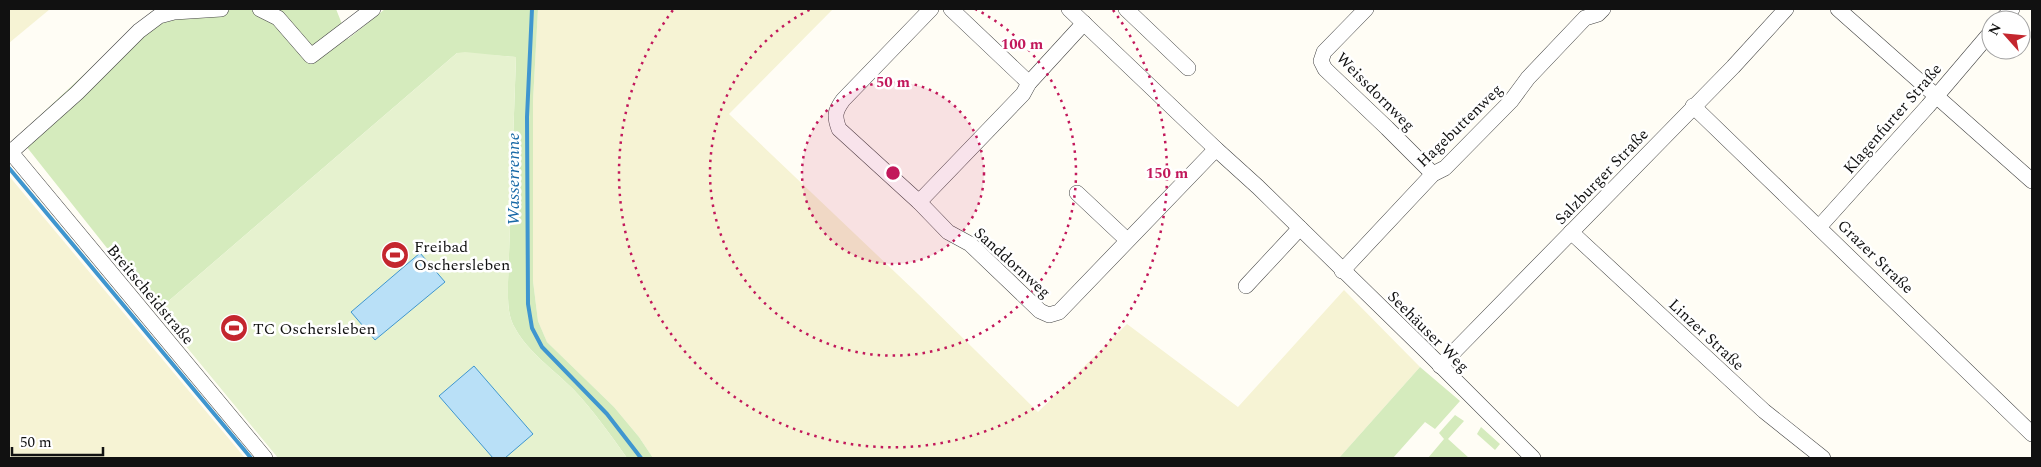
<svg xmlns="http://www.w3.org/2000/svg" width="2041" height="467" viewBox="0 0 2041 467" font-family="Spectral,serif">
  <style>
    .farmland { fill: #f6f3d4 }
    .green { fill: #d5ebbd }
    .pitch { fill: #e6f2cf }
    .water { fill: #b9e0f7; stroke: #3f96cf }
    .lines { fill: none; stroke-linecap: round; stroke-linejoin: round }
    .stream { stroke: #3f96cf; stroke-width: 4 }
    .minor-casing { stroke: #444; stroke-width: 16 }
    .minor { stroke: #fff; stroke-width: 15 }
    .ring { fill: none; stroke: #c2185b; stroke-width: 2.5; stroke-dasharray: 2.5 5 }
    .labels { text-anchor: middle; stroke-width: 5; stroke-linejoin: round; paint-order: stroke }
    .street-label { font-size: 16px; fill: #111; stroke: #fff }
    .poi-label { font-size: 16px; fill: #111; stroke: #fff; text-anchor: start }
    .water-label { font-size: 18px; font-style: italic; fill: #1768a6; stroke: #fff }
    .centre { fill: #c2185b; stroke: #fff; stroke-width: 2.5 }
    .ring-label { font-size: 15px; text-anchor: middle; font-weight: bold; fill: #c2185b; stroke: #fff; stroke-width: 5; stroke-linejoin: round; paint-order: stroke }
  </style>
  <rect width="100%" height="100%" fill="#fffdf5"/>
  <!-- farmland -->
  <g class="farmland">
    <polygon points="9,9 50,9 9,43"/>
    <polygon points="538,9 833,9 729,114 918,294 1038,412 1127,324 1238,407 1344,290 1420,367 1339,458 653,458 639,437 614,407 547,342 538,321 533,281 533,101"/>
    <polygon points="9,176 245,458 9,458"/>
  </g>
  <!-- green -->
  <g class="green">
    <path d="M 157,9 L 336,9 L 348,39 L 385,9 L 538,9 L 533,101 L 533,281 L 538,321 L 547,342 L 614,407 L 639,437 L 653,458 L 627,458 C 610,434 593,410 573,389 C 554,370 528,352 515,328 C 507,314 508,299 508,283 L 516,57 L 457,53 L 157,311 L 18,136 L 151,12 Z"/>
    <polygon points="1420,367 1460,401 1435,429 1425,422 1393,458 1339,458"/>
    <polygon points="1455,415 1464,421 1448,439 1469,458 1428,458 1444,439 1439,433"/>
    <polygon points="1481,427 1500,444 1495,450 1477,434"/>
  </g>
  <!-- pitch -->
  <path class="pitch" d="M 465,52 L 516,57 L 508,283 C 508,299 507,314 515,328 C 528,352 554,370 573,389 C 593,410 610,434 627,458 L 278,458 L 157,311 L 457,53 Z"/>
  <!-- water -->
  <g class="water">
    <polygon points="420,253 445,282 375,340 351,312"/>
    <polygon points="474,366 533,434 505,458 493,458 439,396"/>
  </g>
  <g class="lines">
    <!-- stream -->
    <g class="stream">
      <polyline points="532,9 527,117 528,304 532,328 542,347 607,414 641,458"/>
      <polyline points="9,168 251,458"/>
    </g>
    <!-- minor casing -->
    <g class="minor-casing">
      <g id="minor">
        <polyline points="260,9 278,18 311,56 373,9"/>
        <path d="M 931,9 L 843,100 C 835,111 834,116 839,129 L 919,202 L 1023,94 L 1029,83 L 1084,23"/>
        <polyline points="951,9 1029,83"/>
        <polyline points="1069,9 1216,149 1258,187 1427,352 1533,458"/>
        <polyline points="1126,9 1188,68"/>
        <polyline points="1366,9 1324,52 1321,61 1325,69 1387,128 1433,174"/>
        <polyline points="1838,9 2032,181"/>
        <polyline points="2002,20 2012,9"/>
        <polyline points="1693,106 2032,434"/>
        <polyline points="9,150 265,458"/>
        <polyline points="11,152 77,93 139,31 159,16 174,12 221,9"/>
        <polyline points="1077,193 1127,240"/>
        <polyline points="919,202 948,232 970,244 1040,311 1049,315 1059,312 1216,149"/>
        <polyline points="1820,226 1928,106 1991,32"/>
        <polyline points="1571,232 1764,411 1823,458"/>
        <polyline points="1342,271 1433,174 1445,168 1511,101 1528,78 1585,18 1598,14 1603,9"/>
        <polyline points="1246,286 1300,228"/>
        <polyline points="1440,366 1733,67 1786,9"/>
      </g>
    </g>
    <!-- minor -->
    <use href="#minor" class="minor"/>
  </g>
  <!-- distance rings -->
  <circle cx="893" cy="173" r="91" fill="#c2185b" fill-opacity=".12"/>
  <g class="ring">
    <circle cx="893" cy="173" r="91"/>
    <path d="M975 9A183 183 0 1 1 811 9"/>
    <path d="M1113 10A274 274 0 1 1 673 10"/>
  </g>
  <!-- icons -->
  <defs>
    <g id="stadium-disc" transform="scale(1.4375)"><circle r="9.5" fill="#c4262e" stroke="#fff"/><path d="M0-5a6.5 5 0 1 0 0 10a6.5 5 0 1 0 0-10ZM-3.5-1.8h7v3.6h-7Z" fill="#fff"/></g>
  </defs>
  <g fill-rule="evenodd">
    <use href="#stadium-disc" x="395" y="255"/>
    <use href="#stadium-disc" x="234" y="328"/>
  </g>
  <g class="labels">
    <!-- street labels -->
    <g class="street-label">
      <text transform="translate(1376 91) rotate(45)" y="6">Weissdornweg</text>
      <text transform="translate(1892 118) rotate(-49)" y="6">Klagenfurter Straße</text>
      <text transform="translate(1459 125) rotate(-44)" y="6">Hagebuttenweg</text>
      <text transform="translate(1601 176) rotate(-46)" y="6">Salzburger Straße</text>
      <text transform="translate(1876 256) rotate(44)" y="6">Grazer Straße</text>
      <text transform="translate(1013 262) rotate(42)" y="6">Sanddornweg</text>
      <text transform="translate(151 294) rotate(50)" y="6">Breitscheidstraße</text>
      <text transform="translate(1429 331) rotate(45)" y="6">Seehäuser Weg</text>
      <text transform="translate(1707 334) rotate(43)" y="6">Linzer Straße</text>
    </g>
    <!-- poi labels -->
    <g class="poi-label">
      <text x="414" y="252">Freibad<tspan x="414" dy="18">Oschersleben</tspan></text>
      <text x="253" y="334">TC Oschersleben</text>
    </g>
    <!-- water labels -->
    <g class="water-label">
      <text transform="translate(513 179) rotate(-90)" y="6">Wasserrenne</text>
    </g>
  </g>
  <circle cx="893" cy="173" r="8" class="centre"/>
  <g class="ring-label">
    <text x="1022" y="49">100 m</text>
    <text x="893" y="87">50 m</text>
    <text x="1167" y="178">150 m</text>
  </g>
  <!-- border -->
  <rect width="2041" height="467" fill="none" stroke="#111111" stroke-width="20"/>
  <!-- north arrow -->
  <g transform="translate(2006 35) rotate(297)"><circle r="24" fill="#ffffff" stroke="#a0a0a0"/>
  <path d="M0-4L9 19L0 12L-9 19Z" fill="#c4262e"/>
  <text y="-8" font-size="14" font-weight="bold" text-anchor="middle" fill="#111111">N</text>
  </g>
  <!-- scale -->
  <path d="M12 447v8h91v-8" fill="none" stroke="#111111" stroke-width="2.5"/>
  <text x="20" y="447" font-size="15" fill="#111111" stroke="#ffffff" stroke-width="4" paint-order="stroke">50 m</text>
</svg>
